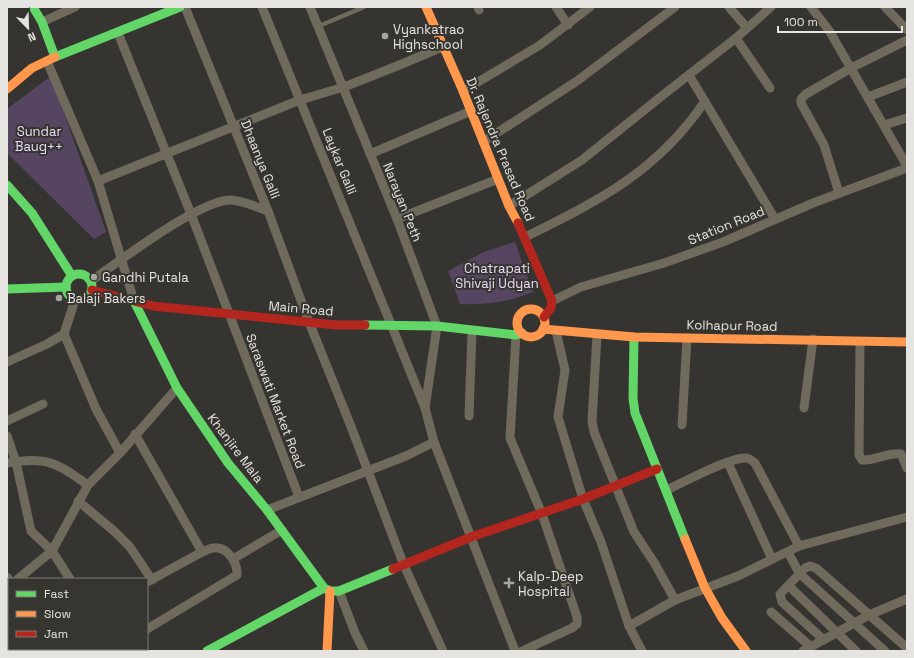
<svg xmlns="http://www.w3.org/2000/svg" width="914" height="658" viewBox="0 0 914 658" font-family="'Space Grotesk',sans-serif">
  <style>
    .green { fill: #564561 }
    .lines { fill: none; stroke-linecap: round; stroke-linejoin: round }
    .lane { stroke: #6f6a5b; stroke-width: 4.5 }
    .street { stroke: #6f6a5b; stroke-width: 9 }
    .fast { stroke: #63d668; stroke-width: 9 }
    .slow { stroke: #ff974d; stroke-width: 9 }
    .jam { stroke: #b3261e; stroke-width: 9 }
    .poi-dot { fill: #a8a6a3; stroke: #363530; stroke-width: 1.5 }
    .labels { text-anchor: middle; stroke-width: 4; stroke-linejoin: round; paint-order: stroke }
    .poi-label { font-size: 13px; fill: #e6e4e1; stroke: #363530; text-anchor: start }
    .park-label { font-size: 13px; fill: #ecd9fa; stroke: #363530 }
    .street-label { font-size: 13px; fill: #e6e4e1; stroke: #363530 }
  </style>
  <rect width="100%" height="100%" fill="#353431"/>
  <!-- green -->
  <g class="green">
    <polygon points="51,76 106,232 94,239 7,153 7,109"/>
    <path d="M 515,242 L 533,292 C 508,302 486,305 460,304 L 448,271 L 484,252 Z"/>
  </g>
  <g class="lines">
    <!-- lane -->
    <polyline class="lane" points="319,26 364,7"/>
    <!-- street -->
    <g class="street">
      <polyline points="185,7 268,211 309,322 350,424 403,563 443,651"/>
      <polyline points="262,7 425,408 434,442 515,651"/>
      <polyline points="310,7 397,219 437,326 425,408"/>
      <polyline points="478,7 479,10"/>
      <polyline points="556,7 568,25"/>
      <polyline points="729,7 747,28"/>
      <polyline points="811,7 830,32 907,166"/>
      <polyline points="885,7 907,30"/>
      <polyline points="42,22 75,7"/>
      <polyline points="118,33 191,214 299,497"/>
      <polyline points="736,38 770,88"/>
      <polyline points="47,61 98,181 134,301"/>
      <polyline points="689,75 775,219"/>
      <polyline points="463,91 540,45 590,7"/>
      <polyline points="868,97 907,82"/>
      <polyline points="884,125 907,118"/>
      <polyline points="483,142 577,81 675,7"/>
      <polyline points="370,154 471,111"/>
      <polyline points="98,181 300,100 344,87 402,64 442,47"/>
      <polyline points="839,193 824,145 801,103 801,99 806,94 851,68 907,40"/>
      <polyline points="509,206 582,160 663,95 736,38 771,7"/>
      <polyline points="397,219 498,179"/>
      <path d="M 525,237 C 598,202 659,170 705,101"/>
      <path d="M 91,281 C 118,262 200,200 230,200 C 242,200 256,207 268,211"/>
      <polyline points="552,301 581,287 664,263 723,242 813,203 907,168"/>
      <polyline points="556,331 565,370 558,417 583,499 601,542 629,626 675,600 738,576 799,546 907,517"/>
      <polyline points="64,334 96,409 120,453"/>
      <polyline points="516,335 510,438 542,514 577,617 577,624 572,628 522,651"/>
      <polyline points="597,335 592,421 594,432 634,532 655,564 675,600"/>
      <path d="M 860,342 L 859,455 L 862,460 C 875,461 888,452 901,454 L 907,468"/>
      <polyline points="7,362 47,344 64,334 75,300"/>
      <polyline points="804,408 813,339"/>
      <polyline points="469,416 472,331"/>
      <polyline points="7,421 43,404"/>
      <polyline points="682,425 687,338"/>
      <polyline points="135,434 202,552 147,582"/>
      <polyline points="7,436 16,462 31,531 52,551 70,579"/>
      <path d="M 7,463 C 46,456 57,463 88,485"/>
      <polyline points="728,463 772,559"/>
      <path d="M 667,490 C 684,482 731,456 747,458 C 750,459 753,461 755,463 L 799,546"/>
      <polyline points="78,501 114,531 130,547 152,580"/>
      <polyline points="267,510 406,456 434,442"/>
      <polyline points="788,552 799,573 885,651"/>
      <polyline points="233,559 282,530"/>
      <polyline points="7,577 9,580"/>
      <polyline points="18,579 52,551 88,485 120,453 177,388"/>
      <polyline points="789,586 856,651"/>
      <polyline points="7,589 9,587"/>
      <polyline points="339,591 355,633 364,651"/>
      <polyline points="771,612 811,647"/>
      <polyline points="629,626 642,651"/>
      <path d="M 147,629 L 237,575 C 238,565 229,549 218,548 C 212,547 207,550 202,552"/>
      <polyline points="824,640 782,602 780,594 805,568 810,566 816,568 907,648"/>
      <polyline points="55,649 57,651"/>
      <polyline points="109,651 112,649"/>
      <polyline points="803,651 869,615 907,599"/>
    </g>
    <!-- fast -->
    <g class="fast">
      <polyline points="33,7 42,22 55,57 180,7"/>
      <polyline points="7,185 32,213 72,276"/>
      <circle cx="79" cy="287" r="13"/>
      <polyline points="7,289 66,287"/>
      <polyline points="134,301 177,388 228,463 267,510 324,588 330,591 339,591 393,569"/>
      <polyline points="365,325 437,326 516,335 522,333"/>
      <polyline points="634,337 633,398 635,413 685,539"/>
      <polyline points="207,651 324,588"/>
    </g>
    <!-- slow -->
    <g class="slow">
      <polyline points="426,7 463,91 509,206 518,223"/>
      <polyline points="7,89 32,68 55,57"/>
      <circle cx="531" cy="323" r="14"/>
      <polyline points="543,329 634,337 907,342"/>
      <polyline points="685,539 705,588 722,618 746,651"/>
      <polyline points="327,651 330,591"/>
    </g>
    <!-- jam -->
    <g class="jam">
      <polyline points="518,223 552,301 551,308 544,317"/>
      <polyline points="92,290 153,306 336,325 365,325"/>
      <polyline points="393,569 471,537 583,499 657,469"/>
    </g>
  </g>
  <!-- markers -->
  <g class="poi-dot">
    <circle cx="385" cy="36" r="4"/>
    <circle cx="94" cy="277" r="4"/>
    <circle cx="59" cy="298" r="4"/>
    <path d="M507 577h4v4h4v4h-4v4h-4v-4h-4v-4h4z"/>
  </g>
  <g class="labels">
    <!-- poi labels -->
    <g class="poi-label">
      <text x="393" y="34">Vyankatrao<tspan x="393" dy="15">Highschool</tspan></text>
      <text x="102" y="282">Gandhi Putala</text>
      <text x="67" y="303">Balaji Bakers</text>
      <text x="518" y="581">Kalp-Deep<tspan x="518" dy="15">Hospital</tspan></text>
    </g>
    <!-- park labels -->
    <g class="park-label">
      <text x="39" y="136">Sundar<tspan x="39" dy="15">Baug++</tspan></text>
      <text x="497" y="273">Chatrapati<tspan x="497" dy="15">Shivaji Udyan</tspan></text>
    </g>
    <!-- street labels -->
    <g class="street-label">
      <text transform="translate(501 149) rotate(67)" y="5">Dr. Rajendra Prasad Road</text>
      <text transform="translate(261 159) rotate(68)" y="5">Dhaanya Galli</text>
      <text transform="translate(340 161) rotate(68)" y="5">Laykar Galli</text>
      <text transform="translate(403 202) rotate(68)" y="5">Narayan Peth</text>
      <text transform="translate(726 225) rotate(-22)" y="5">Station Road</text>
      <text transform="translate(301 308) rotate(5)" y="5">Main Road</text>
      <text transform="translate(732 325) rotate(1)" y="5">Kolhapur Road</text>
      <text transform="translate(276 401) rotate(69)" y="5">Saraswati Market Road</text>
      <text transform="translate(236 448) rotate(53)" y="5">Khanjire Mala</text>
    </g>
  </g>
  <!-- border -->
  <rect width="914" height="658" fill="none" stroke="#e6e4e1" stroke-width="16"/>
  <!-- legend -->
  <rect x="8" y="578" width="140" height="72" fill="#363530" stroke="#7c7b77"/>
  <rect x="16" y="591" width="20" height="6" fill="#63d668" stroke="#7c7b77"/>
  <text x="44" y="598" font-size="12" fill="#e6e4e1">Fast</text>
  <rect x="16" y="611" width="20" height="6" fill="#ff974d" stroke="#7c7b77"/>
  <text x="44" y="618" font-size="12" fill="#e6e4e1">Slow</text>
  <rect x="16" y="631" width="20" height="6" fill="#b3261e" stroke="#7c7b77"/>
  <text x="44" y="638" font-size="12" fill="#e6e4e1">Jam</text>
  <!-- north arrow -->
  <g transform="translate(28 28) rotate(157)" stroke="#363530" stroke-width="3" paint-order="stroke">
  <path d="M0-3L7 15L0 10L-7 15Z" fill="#e6e4e1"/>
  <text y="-6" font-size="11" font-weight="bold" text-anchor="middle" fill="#e6e4e1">N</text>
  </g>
  <!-- scale -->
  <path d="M778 26v6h124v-6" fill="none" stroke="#e6e4e1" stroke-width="2"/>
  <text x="784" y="26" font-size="12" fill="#e6e4e1" stroke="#363530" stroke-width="3" paint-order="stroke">100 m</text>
</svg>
